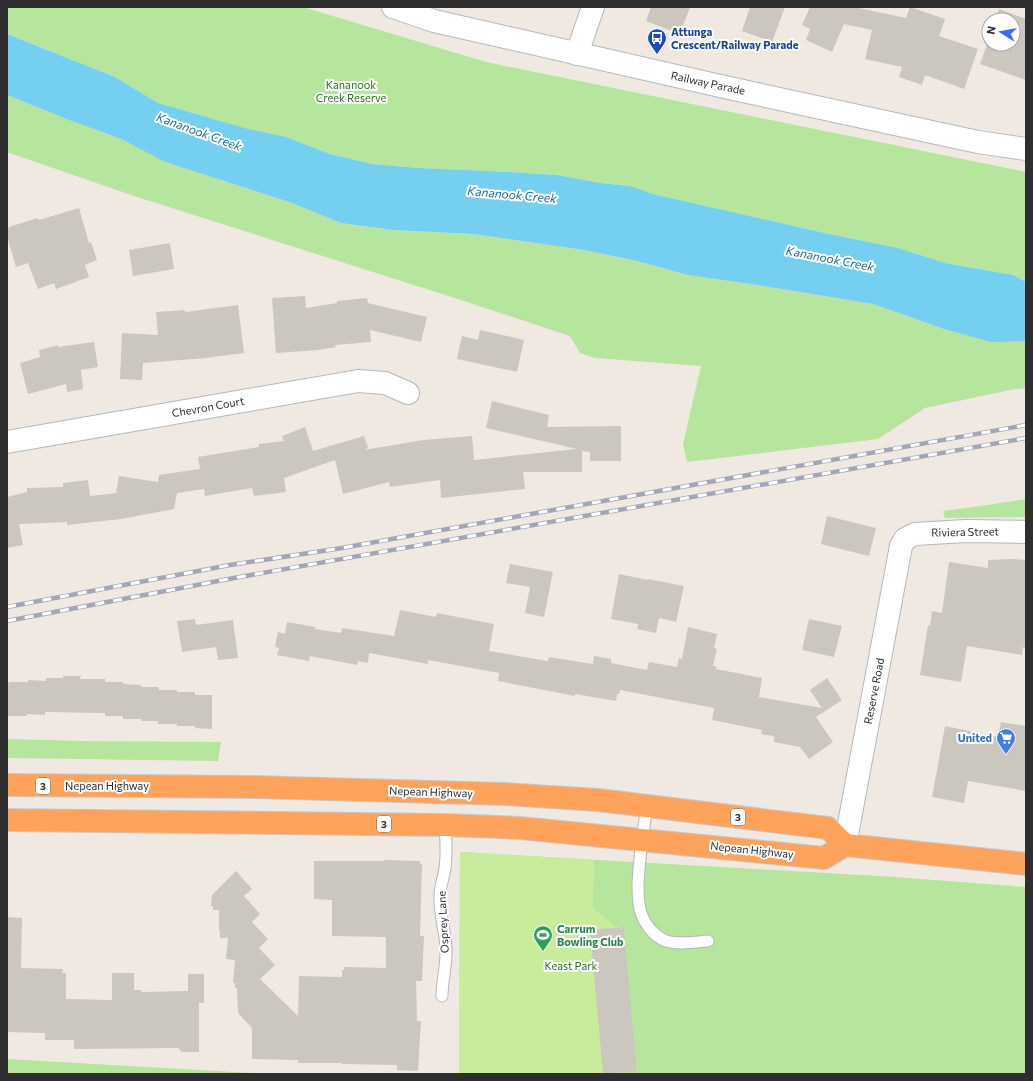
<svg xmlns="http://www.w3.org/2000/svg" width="1033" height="1081" viewBox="0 0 1033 1081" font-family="Commissioner,sans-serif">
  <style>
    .green { fill: #b6e59e }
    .pitch { fill: #c9ec9a }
    .water { fill: #75cff0 }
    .building { fill: #cbc7bf }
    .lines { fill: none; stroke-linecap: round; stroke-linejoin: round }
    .lane-casing { stroke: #b4b7c1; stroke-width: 13 }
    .street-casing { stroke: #b4b7c1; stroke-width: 24 }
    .secondary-casing { stroke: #b4b7c1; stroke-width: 24 }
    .highway-casing { stroke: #c9c9c9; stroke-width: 24 }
    .lane { stroke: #fff; stroke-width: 11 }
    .street { stroke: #fff; stroke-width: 22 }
    .secondary { stroke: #fff; stroke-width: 22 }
    .highway { stroke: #ffa35c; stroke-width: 22 }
    .rail-casing { stroke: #a3a6b8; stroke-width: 4.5 }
    .rail { stroke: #fff; stroke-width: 3; stroke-dasharray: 9; stroke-linecap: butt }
    .labels { text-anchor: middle; stroke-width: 4; stroke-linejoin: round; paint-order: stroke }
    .shield { fill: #fff; stroke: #6d6d6d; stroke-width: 1 }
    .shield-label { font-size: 10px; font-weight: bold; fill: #2e2e2e }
    .transit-label { font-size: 11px; font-weight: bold; fill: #164399; stroke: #fff; text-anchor: start }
    .street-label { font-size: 11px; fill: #2e2e2e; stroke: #fff }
    .park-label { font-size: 11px; fill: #2c6e1b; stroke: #fff }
    .shop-label { font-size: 11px; font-weight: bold; fill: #366cbe; stroke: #fff; text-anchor: end }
    .leisure-label { font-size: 11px; font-weight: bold; fill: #27864d; stroke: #fff; text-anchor: start }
    .water-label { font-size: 12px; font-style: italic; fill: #0d6fa3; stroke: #fff }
  </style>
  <rect width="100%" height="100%" fill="#efe9e1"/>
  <!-- green -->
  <g class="green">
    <polygon points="7,7 303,7 486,62 1026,172 1026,282 1013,275 945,263 898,248 820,232 653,194 630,186 601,183 557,175 510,172 419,168 372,164 330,154 286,137 245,128 158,103 115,77 7,34"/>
    <polygon points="7,95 69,120 121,139 165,162 289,202 341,223 393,230 473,234 584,250 637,261 688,275 757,285 873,304 944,329 991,341 1026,341 1026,388 1015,389 925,408 878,439 687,462 683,444 701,366 595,358 580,353 570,336 464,301 131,195 7,152"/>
    <polygon points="1026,499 1026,517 945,518 943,511 967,508"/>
    <polygon points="7,739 83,741 221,742 218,761 7,758"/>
    <polygon points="460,852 895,877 1026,887 1026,1074 459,1074"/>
    <polygon points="7,1059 268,1074 7,1074"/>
  </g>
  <!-- pitch -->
  <polygon class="pitch" points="460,852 594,860 593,908 616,927 624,927 637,1071 606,1074 459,1074"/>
  <!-- water -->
  <polygon class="water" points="7,34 115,77 158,103 245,128 286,137 330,154 372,164 419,168 510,172 557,175 601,183 630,186 653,194 820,232 898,248 945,263 1013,275 1026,282 1026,341 991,342 944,329 873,304 757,285 688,275 637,261 584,250 473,234 393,230 341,223 289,202 165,162 121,139 69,120 7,95"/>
  <!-- building -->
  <g class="building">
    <polygon points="651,7 690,7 680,34 646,21"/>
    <polygon points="750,7 785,7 772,42 742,31"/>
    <polygon points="810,7 854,7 906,18 910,7 945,19 939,36 978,49 964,89 925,75 922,85 899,77 902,67 865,59 872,30 844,24 832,52 806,40 810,29 802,25"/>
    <polygon points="999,9 1026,19 1026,80 980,64 989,39 989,44 1013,44 1013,20 995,20"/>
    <polygon points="79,208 89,243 91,242 97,260 85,265 89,277 56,289 54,283 38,289 28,263 16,267 7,236 7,232 9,227 12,226 38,218 39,220"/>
    <polygon points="170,243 174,269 133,276 129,250"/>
    <polygon points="305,296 306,308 337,303 337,301 367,298 368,303 427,317 421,342 370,330 371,342 335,345 336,347 318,350 276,353 272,298"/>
    <polygon points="238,305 244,353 206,358 143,363 142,380 120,379 122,333 158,335 156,312 184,310 185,312"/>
    <polygon points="480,330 524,340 517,372 457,359 462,336 478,340"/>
    <polygon points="94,342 98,367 81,370 83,389 67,392 66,384 28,394 20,363 40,357 39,350 58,345 58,347"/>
    <polygon points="492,401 549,415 547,427 621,426 621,461 590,461 590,452 582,451 582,472 523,472 525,489 441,498 440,480 390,487 389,482 343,494 335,460 284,478 286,492 254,496 252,488 205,496 204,489 177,493 174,509 121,519 67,525 67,522 19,524 23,545 7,548 7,497 27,492 27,488 63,487 63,483 88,480 90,496 116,493 119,476 158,482 159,475 200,469 198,457 259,447 259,444 284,441 282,436 305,427 313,451 364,436 368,448 364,450 423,440 472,436 474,460 577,449 486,428"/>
    <polygon points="827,516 876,528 869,556 821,544"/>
    <polygon points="1013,559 1026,560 1026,648 1023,647 1022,655 967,646 961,682 920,675 928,625 930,626 932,611 942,613 949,562 988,568 988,560"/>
    <polygon points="510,564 553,572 544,617 525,613 530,587 506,583"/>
    <polygon points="619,574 648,580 648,579 684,586 676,622 659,618 656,633 637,629 638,624 611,619"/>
    <polygon points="400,610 436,617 437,613 494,624 489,651 548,661 549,657 593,664 594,656 611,659 611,663 647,670 649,662 677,667 679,658 682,659 688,627 717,634 714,648 717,649 713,666 716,666 716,669 762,678 759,697 822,708 810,690 827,678 842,700 816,717 833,742 809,759 800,747 774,742 774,736 761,734 762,730 712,720 714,708 620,690 619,694 617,694 616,701 575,694 575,696 498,681 499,673 428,660 428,664 369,653 368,663 358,661 357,665 310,656 309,661 277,655 279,648 275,647 278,632 285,634 287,622 315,627 315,629 341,633 342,628 394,636"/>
    <polygon points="195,619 196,625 233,620 238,658 218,660 216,647 182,652 177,621"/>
    <polygon points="809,619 842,626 834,657 802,650"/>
    <polygon points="63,676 81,676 80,679 105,679 105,682 123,682 123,684 141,685 141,687 158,687 159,690 177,690 177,692 195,692 195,695 212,695 212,729 195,728 195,726 177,726 177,724 158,724 158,721 141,721 141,719 123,719 123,716 105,716 105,713 45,712 45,715 27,714 27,716 7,716 7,683 9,683 9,682 28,682 28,680 46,681 46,678 63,678"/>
    <polygon points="1001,722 1026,726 1026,791 968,781 964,803 932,797 945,726 998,737"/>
    <polygon points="384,860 420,861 420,864 422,864 420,936 424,936 422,981 416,981 417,1021 421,1021 418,1071 397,1070 397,1065 341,1064 342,1063 298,1063 298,1060 252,1059 252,1028 238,1013 237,988 235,988 235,983 233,983 235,960 226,959 228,938 220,938 220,931 219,931 219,910 213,910 213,906 211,906 212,895 236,871 252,889 244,896 260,914 252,922 268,939 259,948 275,965 260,979 298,1016 299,976 342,977 342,970 344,970 344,967 386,968 386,937 332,936 332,900 314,899 314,861 384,861"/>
    <polygon points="7,917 22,918 21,968 63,969 62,973 66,973 66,999 112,1000 112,973 134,973 134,990 141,990 141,992 188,991 188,974 204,974 204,1003 199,1003 199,1052 181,1052 181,1050 179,1050 179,1048 74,1049 74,1040 45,1040 45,1033 7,1032"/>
    <polygon points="624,927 637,1071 603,1074 590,930"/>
  </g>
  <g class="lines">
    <!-- lane casing -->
    <g class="lane-casing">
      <g id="lane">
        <path d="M 647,806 C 643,832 639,858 638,885 C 638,893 638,901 640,909 C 643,922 653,936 666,941 C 680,945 694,942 708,941"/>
        <path d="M 442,996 C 442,980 447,964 446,947 C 445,930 439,913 440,895 C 440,886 444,877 445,868 C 447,854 446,839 445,825"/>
      </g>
    </g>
    <!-- street casing -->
    <g class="street-casing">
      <g id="street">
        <polyline points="577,54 582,39 593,7"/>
        <polyline points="7,442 358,381 385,383 408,393"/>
        <polyline points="845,845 901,546 905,539 915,534 966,531 1026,532"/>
      </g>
    </g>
    <!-- secondary casing -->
    <g class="secondary-casing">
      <polyline id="secondary" points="393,7 434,21 729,88 978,142 1026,149"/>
    </g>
    <!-- highway casing -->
    <g class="highway-casing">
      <g id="highway">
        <polyline points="7,785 252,787 504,794 598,800 828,828 845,845"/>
        <polyline points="7,820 445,825 520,828 824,858 845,845 1026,864"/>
      </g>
    </g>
    <!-- lane -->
    <use href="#lane" class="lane"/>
    <!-- street -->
    <use href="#street" class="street"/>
    <!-- secondary -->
    <use href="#secondary" class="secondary"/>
    <!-- highway -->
    <use href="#highway" class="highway"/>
    <!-- rail casing -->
    <g class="rail-casing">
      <g id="rail">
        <polyline points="7,607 230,565 342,548 1026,425"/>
        <polyline points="7,621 234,578 1026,438"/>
      </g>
    </g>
    <!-- rail -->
    <use href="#rail" class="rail"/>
  </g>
  <!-- icons -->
  <defs>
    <g id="bus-pin" transform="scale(1)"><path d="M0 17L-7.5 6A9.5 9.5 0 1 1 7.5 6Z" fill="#1a4fb4" stroke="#fff"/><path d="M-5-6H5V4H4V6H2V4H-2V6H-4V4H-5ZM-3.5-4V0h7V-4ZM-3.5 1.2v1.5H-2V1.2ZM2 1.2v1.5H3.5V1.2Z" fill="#fff"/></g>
    <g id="supermarket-pin" transform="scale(1)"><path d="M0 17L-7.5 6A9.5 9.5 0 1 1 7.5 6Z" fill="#3f7fe0" stroke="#fff"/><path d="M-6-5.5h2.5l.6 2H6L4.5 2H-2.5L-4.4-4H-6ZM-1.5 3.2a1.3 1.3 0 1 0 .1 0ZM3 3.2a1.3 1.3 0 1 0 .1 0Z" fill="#fff"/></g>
    <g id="stadium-pin" transform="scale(1)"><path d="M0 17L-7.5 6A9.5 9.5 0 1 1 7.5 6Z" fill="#2e9e5b" stroke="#fff"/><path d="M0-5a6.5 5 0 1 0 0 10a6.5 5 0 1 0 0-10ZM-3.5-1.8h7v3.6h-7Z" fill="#fff"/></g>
  </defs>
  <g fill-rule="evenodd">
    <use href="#bus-pin" x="657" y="38"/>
    <use href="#supermarket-pin" x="1006" y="738"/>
    <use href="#stadium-pin" x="543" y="935"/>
  </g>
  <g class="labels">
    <!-- shield labels -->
    <g class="shield">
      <rect x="36" y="778" width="14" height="16" rx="3"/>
      <rect x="731" y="809" width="14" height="16" rx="3"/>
      <rect x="377" y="816" width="14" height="16" rx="3"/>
    </g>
    <g class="shield-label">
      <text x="43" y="790">3</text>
      <text x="738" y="821">3</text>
      <text x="384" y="828">3</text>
    </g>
    <!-- transit labels -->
    <g class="transit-label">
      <text x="671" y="36">Attunga<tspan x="671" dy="13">Crescent/Railway Parade</tspan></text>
    </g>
    <!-- street labels -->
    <g class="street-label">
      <text transform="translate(708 83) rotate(12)" y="4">Railway Parade</text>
      <text transform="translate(208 407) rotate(-10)" y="4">Chevron Court</text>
      <text transform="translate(965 532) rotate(-1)" y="4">Riviera Street</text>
      <text transform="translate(874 691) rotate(-79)" y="4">Reserve Road</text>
      <text x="107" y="790">Nepean Highway</text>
      <text transform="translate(431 792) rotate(2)" y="4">Nepean Highway</text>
      <text transform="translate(752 850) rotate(6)" y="4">Nepean Highway</text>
      <text transform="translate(443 922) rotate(-93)" y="4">Osprey Lane</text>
    </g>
    <!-- park labels -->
    <g class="park-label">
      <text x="351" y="89">Kananook<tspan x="351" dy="13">Creek Reserve</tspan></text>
      <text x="571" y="970">Keast Park</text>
    </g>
    <!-- shop labels -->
    <g class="shop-label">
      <text x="992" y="742">United</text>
    </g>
    <!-- leisure labels -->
    <g class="leisure-label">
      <text x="557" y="933">Carrum<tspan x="557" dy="13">Bowling Club</tspan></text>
    </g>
    <!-- water labels -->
    <g class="water-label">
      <text transform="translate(199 132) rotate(20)" y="4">Kananook Creek</text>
      <text transform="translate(512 195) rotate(5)" y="4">Kananook Creek</text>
      <text transform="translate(830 259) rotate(11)" y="4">Kananook Creek</text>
    </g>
  </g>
  <!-- border -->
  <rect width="1033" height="1081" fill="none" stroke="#2e2e2e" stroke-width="16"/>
  <!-- north arrow -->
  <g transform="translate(1001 32) rotate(281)"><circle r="19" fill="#ffffff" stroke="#ababab"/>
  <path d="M0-3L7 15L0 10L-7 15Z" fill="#4264fb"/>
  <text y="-6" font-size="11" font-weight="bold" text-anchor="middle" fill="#2e2e2e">N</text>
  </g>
</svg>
